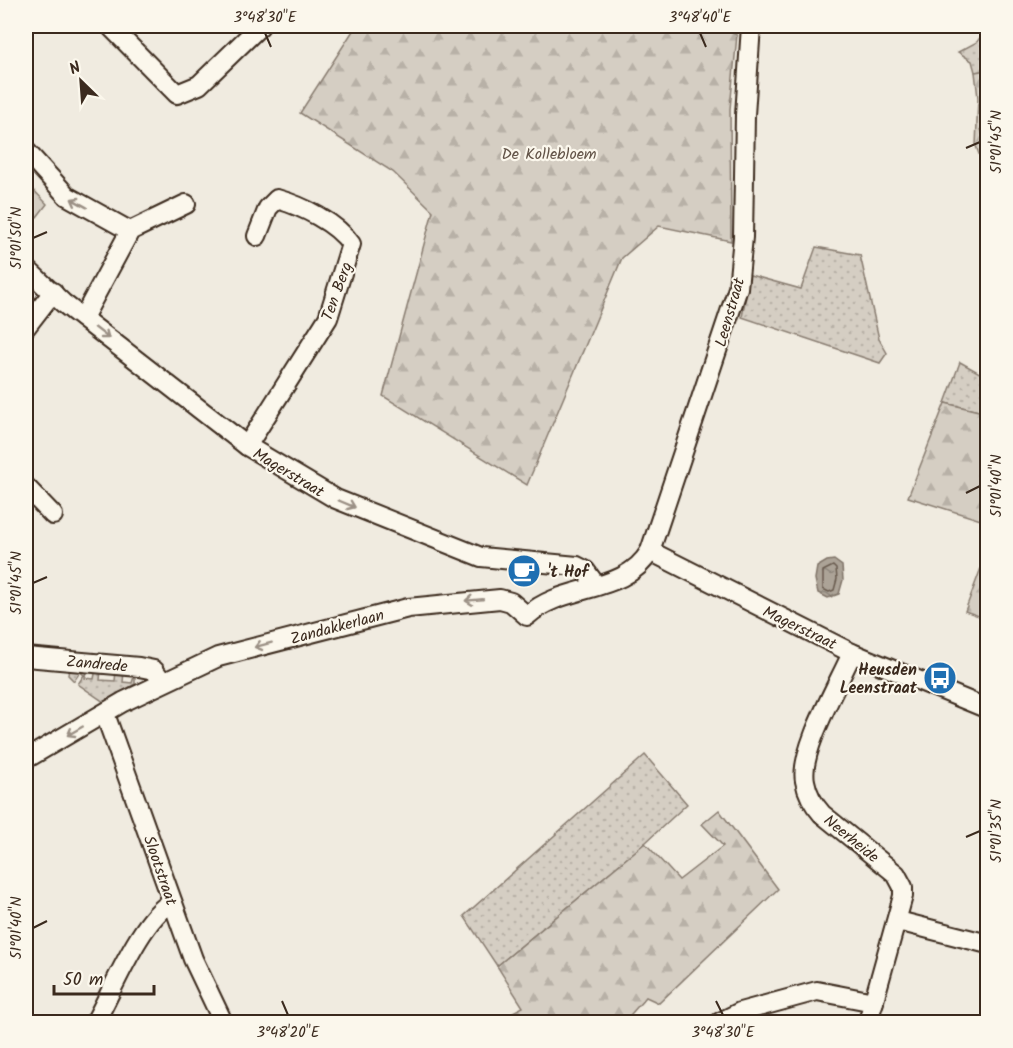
<svg xmlns="http://www.w3.org/2000/svg" width="1013" height="1048" viewBox="0 0 1013 1048" font-family="Kalam,sans-serif">
  <style>
    .grass { fill: url(#grass-dots); stroke: #887c70; stroke-width: 1.5 }
    .forest { fill: url(#forest-firs); stroke: #887c70; stroke-width: 1.5 }
    .park { fill: url(#park-crowns); stroke: #887c70; stroke-width: 1.5 }
    .water { fill: url(#water-ripples); stroke: #7f7367; stroke-width: 1.5 }
    .lines { fill: none; stroke-linecap: round; stroke-linejoin: round }
    .shore { stroke: #685a4e; stroke-width: 1.5 }
    .minor-casing { stroke: #3b2a1e; stroke-width: 22 }
    .minor { stroke: #fbf7ec; stroke-width: 18 }
    .oneway { stroke: #9b9085 }
    .ticks { fill: none; stroke: #3b2a1e; stroke-width: 2 }
    .labels { text-anchor: middle; stroke-width: 4.5; stroke-linejoin: round; paint-order: stroke }
    .park-label { font-size: 16px; fill: #625347; stroke: #fbf7ec }
    .street-label { font-size: 16px; fill: #3b2a1e; stroke: #fbf7ec }
    .poi-label { font-size: 16px; font-weight: bold; fill: #3b2a1e; stroke: #fbf7ec; text-anchor: start }
    .neatline { fill: none; stroke: #3b2a1e; stroke-width: 2 }
    .ticks-label { font-size: 15px; text-anchor: middle; fill: #3b2a1e }
  </style>
  <defs>
    <pattern id="grass-dots" width="8" height="8" patternUnits="userSpaceOnUse" patternTransform="scale(1.5)"><rect width="8" height="8" fill="#d5cec3"/><path d="M2 2h.1M6 6h.1" fill="none" stroke="#b8b1a7" stroke-width="1.8" stroke-linecap="round"/></pattern>
    <pattern id="forest-firs" width="22" height="20" patternUnits="userSpaceOnUse" patternTransform="scale(1.5)"><rect width="22" height="20" fill="#d5cec3"/><path d="M5 1l3.5 6h-7zM16 11l3.5 6h-7z" fill="#b8b1a7"/></pattern>
    <pattern id="park-crowns" width="20" height="18" patternUnits="userSpaceOnUse" patternTransform="scale(1.5)"><rect width="20" height="18" fill="#d5cec3"/><path d="M2 6a3 3 0 1 1 6 0M12 15a3 3 0 1 1 6 0" fill="none" stroke="#b8b1a7"/></pattern>
    <pattern id="water-ripples" width="26" height="14" patternUnits="userSpaceOnUse" patternTransform="scale(1.5)"><rect width="26" height="14" fill="#aca397"/><path d="M2 4q2-2 4 0t4 0M15 11q2-2 4 0t4 0" fill="none" stroke="#8d857b"/></pattern>
  </defs>
  <rect width="100%" height="100%" fill="#f0ebe0"/>
  <filter id="ink" filterUnits="userSpaceOnUse"><feTurbulence type="fractalNoise" baseFrequency=".0167" numOctaves="2"/><feDisplacementMap in="SourceGraphic" scale="12" xChannelSelector="R" yChannelSelector="G"/><feConvolveMatrix kernelMatrix="1 2 1 2 8 2 1 2 1" color-interpolation-filters="sRGB"/></filter>
  <g filter="url(#ink)">
    <!-- grass -->
    <g class="grass">
      <polygon points="987,27 987,70 975,72 972,61 958,52 977,42"/>
      <polygon points="816,247 860,255 879,339 887,353 880,363 742,317 750,275 801,289"/>
      <polygon points="960,362 983,375 987,362 987,413 945,403"/>
      <polygon points="86,668 85,678 94,679 96,669 101,670 100,680 115,681 116,671 124,672 123,682 132,683 135,673 135,684 104,702 78,684 84,675 80,672 74,681 68,675 69,669"/>
      <polygon points="645,755 687,804 645,843 497,966 464,916"/>
    </g>
    <!-- forest -->
    <g class="forest">
      <polygon points="356,26 717,26 737,35 730,109 731,241 659,226 622,258 527,485 383,396 433,211 393,172 300,113"/>
      <polygon points="987,70 987,110 981,129 987,152 987,176 976,146 978,98 975,72"/>
      <polygon points="945,403 987,413 987,522 908,497"/>
      <polygon points="987,552 987,619 965,611"/>
      <polygon points="719,810 778,889 659,1003 646,997 624,1022 520,1022 513,1012 523,1007 497,966 645,843 679,880 723,846 702,824"/>
    </g>
    <!-- park -->
    <polygon class="park" points="26,182 47,204 37,217 26,211"/>
    <!-- water -->
    <polygon class="water" points="834,560 842,566 843,580 839,594 828,598 818,593 815,579 817,567 827,561"/>
    <g class="lines">
      <!-- shore -->
      <polygon class="shore" points="833,566 836,569 837,579 834,590 829,592 823,589 823,571"/>
      <!-- minor casing -->
      <g class="minor-casing">
        <g id="minor">
          <polyline points="110,26 177,94 199,85 260,26"/>
          <polyline points="26,151 67,196 130,231"/>
          <polyline points="26,268 63,303 247,446 336,499 481,557 577,566 585,570 596,585"/>
          <polyline points="83,318 130,231 186,204"/>
          <polyline points="26,327 53,292"/>
          <path d="M 247,446 L 328,318 L 351,244 C 337,223 302,206 277,199 L 268,208 L 257,236"/>
          <polyline points="26,487 53,515"/>
          <polyline points="650,551 852,653 988,709"/>
          <path d="M 852,653 C 839,683 799,751 805,781 C 807,793 814,805 822,814 L 896,874 L 903,887 L 903,896 L 868,1022"/>
          <polyline points="26,657 139,667 154,670 162,681"/>
          <polyline points="105,714 193,959 223,1022"/>
          <path d="M 26,759 L 123,702 L 218,657 L 408,608 L 500,599 L 511,602 L 527,616 C 562,583 625,595 650,551 L 738,288 L 743,237 L 745,115 L 751,26"/>
          <polyline points="898,921 988,944"/>
          <path d="M 95,1022 C 113,990 141,918 172,902"/>
          <polyline points="720,1022 740,1012 817,991 874,1002"/>
        </g>
      </g>
      <!-- minor -->
      <use href="#minor" class="minor"/>
    </g>
    <!-- one-way arrows -->
    <defs><path id="oneway-shaft" d="M-6 0H5M1.5-3L5.5 0L1.5 3" fill="none" stroke-width="1.6" stroke-linecap="round" stroke-linejoin="round" transform="scale(1.5)"/></defs>
    <g class="oneway">
      <use href="#oneway-shaft" transform="translate(79 203) rotate(-151)"/>
      <use href="#oneway-shaft" transform="translate(102 333) rotate(38)"/>
      <use href="#oneway-shaft" transform="translate(347 504) rotate(23)"/>
      <use href="#oneway-shaft" transform="translate(474 600) rotate(175)"/>
      <use href="#oneway-shaft" transform="translate(263 645) rotate(165)"/>
      <use href="#oneway-shaft" transform="translate(75 731) rotate(150)"/>
    </g>
  </g>
  <!-- ticks -->
  <path class="ticks" d="M 265,33 L 271,47M 700,33 L 706,47M 966,148 L 980,142M 33,238 L 47,232M 966,493 L 980,486M 33,583 L 47,577M 966,837 L 980,831M 33,928 L 47,921M 282,1001 L 288,1015M 716,1001 L 723,1015"/>
  <!-- icons -->
  <defs>
    <g id="cafe-disc" transform="scale(1.725)"><circle r="9.5" fill="#1f6fb2" stroke="#fbf7ec"/><path d="M-5.5-4.5H6V0H3Q3 3.5 0 3.5H-2.5Q-5.5 3.5-5.5 0ZM3-3.2v2h1.7v-2ZM-6 4.5H4V6H-6Z" fill="#fff"/></g>
    <g id="bus-disc" transform="scale(1.725)"><circle r="9.5" fill="#1f6fb2" stroke="#fbf7ec"/><path d="M-5-6H5V4H4V6H2V4H-2V6H-4V4H-5ZM-3.5-4V0h7V-4ZM-3.5 1.2v1.5H-2V1.2ZM2 1.2v1.5H3.5V1.2Z" fill="#fff"/></g>
  </defs>
  <g fill-rule="evenodd">
    <use href="#cafe-disc" x="524" y="571"/>
    <use href="#bus-disc" x="940" y="678"/>
  </g>
  <g class="labels">
    <!-- park labels -->
    <g class="park-label">
      <text x="549" y="159">De Kollebloem</text>
    </g>
    <!-- street labels -->
    <g class="street-label">
      <text transform="translate(336 291) rotate(-70)" y="6">Ten Berg</text>
      <text transform="translate(729 312) rotate(-74)" y="6">Leenstraat</text>
      <text transform="translate(289 472) rotate(31)" y="6">Magerstraat</text>
      <text transform="translate(337 626) rotate(-15)" y="6">Zandakkerlaan</text>
      <text transform="translate(800 627) rotate(26)" y="6">Magerstraat</text>
      <text transform="translate(97 663) rotate(5)" y="6">Zandrede</text>
      <text transform="translate(852 838) rotate(39)" y="6">Neerheide</text>
      <text transform="translate(161 870) rotate(71)" y="6">Slootstraat</text>
    </g>
    <!-- poi labels -->
    <g class="poi-label">
      <text x="547" y="577">'t Hof</text>
      <text x="917" y="675" text-anchor="end">Heusden<tspan x="917" dy="18">Leenstraat</tspan></text>
    </g>
  </g>
  <!-- margin -->
  <rect width="1013" height="1048" fill="none" stroke="#fbf7ec" stroke-width="66"/>
  <!-- north arrow -->
  <g transform="translate(81 81) rotate(335)" stroke="#fbf7ec" stroke-width="4.5" paint-order="stroke">
  <path d="M0-4.5L10 22L0 15L-10 22Z" fill="#3b2a1e"/>
  <text y="-9" font-size="16" font-weight="bold" text-anchor="middle" fill="#3b2a1e">N</text>
  </g>
  <!-- scale -->
  <path d="M54 985v9h100v-9" fill="none" stroke="#3b2a1e" stroke-width="3"/>
  <text x="63" y="985" font-size="18" fill="#3b2a1e" stroke="#fbf7ec" stroke-width="4.5" paint-order="stroke">50 m</text>
  <rect x="33" y="33" width="947" height="982" class="neatline"/>
  <g class="ticks-label">
    <text x="265" y="22">3°48'30"E</text>
    <text x="700" y="22">3°48'40"E</text>
    <text transform="translate(996 142) rotate(-90)" y="5">51°01'45"N</text>
    <text transform="translate(16 238) rotate(-90)" y="5">51°01'50"N</text>
    <text transform="translate(996 486) rotate(-90)" y="5">51°01'40"N</text>
    <text transform="translate(16 583) rotate(-90)" y="5">51°01'45"N</text>
    <text transform="translate(996 831) rotate(-90)" y="5">51°01'35"N</text>
    <text transform="translate(16 928) rotate(-90)" y="5">51°01'40"N</text>
    <text x="288" y="1037">3°48'20"E</text>
    <text x="723" y="1037">3°48'30"E</text>
  </g>
</svg>
